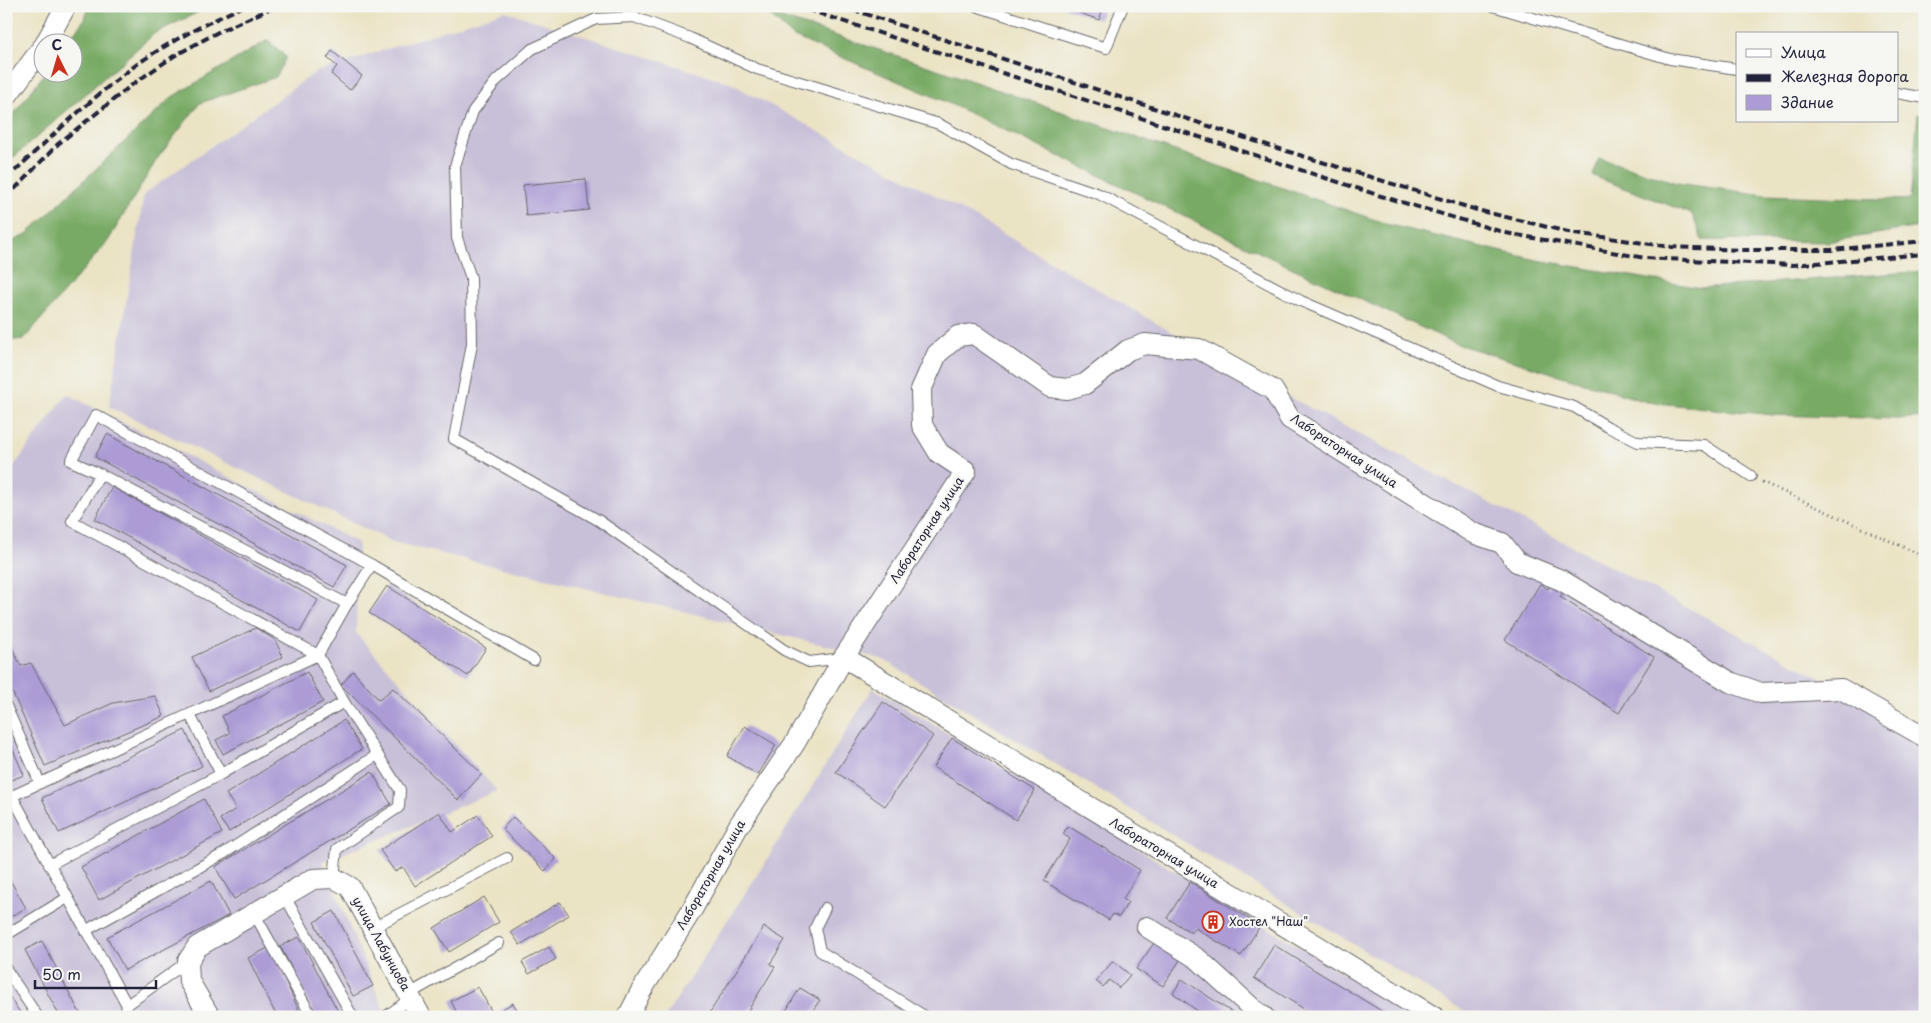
<svg xmlns="http://www.w3.org/2000/svg" width="1931" height="1023" viewBox="0 0 1931 1023" font-family="'Playpen Sans',sans-serif">
  <style>
    .industrial { fill: #c8bfd8 }
    .forest { fill: #78aa65; stroke: #4d6650 }
    .building { fill: #ac9bd5 }
    .lines { fill: none; stroke-linecap: round; stroke-linejoin: round }
    .lane-casing { stroke: #68666b; stroke-width: 12 }
    .street-casing { stroke: #68666b; stroke-width: 22 }
    .path { stroke: #68666b; stroke-width: 3; stroke-dasharray: 1 4; stroke-linecap: butt }
    .lane { stroke: #fff; stroke-width: 10 }
    .street { stroke: #fff; stroke-width: 20 }
    .rail { stroke: #22223b; stroke-width: 4; stroke-dasharray: 8 4; stroke-linecap: butt }
    .labels { text-anchor: middle; stroke-width: 4; stroke-linejoin: round; paint-order: stroke }
    .street-label { font-size: 12px; fill: #22223b; stroke: #f6f6f2 }
    .poi-label { font-size: 12px; fill: #22223b; stroke: #f6f6f2; text-anchor: start }
  </style>
  <rect width="100%" height="100%" fill="#f6f6f2"/>
  <filter id="ink" filterUnits="userSpaceOnUse"><feTurbulence type="fractalNoise" baseFrequency=".02" numOctaves="2"/><feDisplacementMap in="SourceGraphic" scale="10" xChannelSelector="R" yChannelSelector="G"/><feConvolveMatrix kernelMatrix="1 2 1 2 8 2 1 2 1" color-interpolation-filters="sRGB"/></filter>
  <filter id="wash" filterUnits="userSpaceOnUse"><feTurbulence type="fractalNoise" baseFrequency=".0096" numOctaves="4" result="noise"/><feDisplacementMap in="SourceGraphic" scale="20" xChannelSelector="R" yChannelSelector="G"/><feGaussianBlur stdDeviation="1.12" result="paint"/><feColorMatrix in="noise" values="0 0 0 0 0 0 0 0 0 0 0 0 0 0 0 0 0 1.4 0 .05"/><feComposite in="paint" operator="in"/></filter>
  <g filter="url(#wash)">
    <rect width="100%" height="100%" fill="#eae3c4"/>
    <!-- industrial -->
    <g class="industrial">
      <polygon points="505,11 730,83 971,215 1214,357 1841,689 1925,730 1925,1017 1474,1017 882,659 393,542 109,407 144,194 316,72"/>
      <polygon points="67,394 358,543 356,633 497,791 323,862 387,1017 6,1017 6,477"/>
      <polygon points="873,688 1415,1017 665,1017 768,858"/>
    </g>
    <!-- forest -->
    <g class="forest">
      <polygon points="90,6 211,6 155,33 6,164 6,124 45,73 72,72 72,42 67,42 83,21"/>
      <polygon points="767,13 952,74 1390,225 1537,260 1701,288 1925,271 1925,417 1898,419 1773,415 1647,402 1457,344 1284,264 944,101 794,37"/>
      <polygon points="268,40 286,57 276,77 200,103 157,159 108,241 24,339 6,341 6,244 26,235 172,97"/>
      <polygon points="1918,114 1925,115 1925,226 1827,242 1702,240 1692,214 1593,176 1599,158 1677,183 1765,195 1910,200"/>
    </g>
    <g id="blocks">
      <!-- building -->
      <g class="building">
        <polygon points="1061,6 1104,6 1099,20"/>
        <polygon points="332,51 362,76 350,90 331,74 337,66 327,58"/>
        <polygon points="586,179 589,210 526,216 523,185"/>
        <polygon points="107,434 347,565 334,587 95,457"/>
        <polygon points="112,487 318,600 300,632 95,519"/>
        <polygon points="1552,583 1564,591 1560,597 1654,657 1619,713 1505,640 1540,584 1548,589"/>
        <polygon points="387,586 486,648 468,676 369,613"/>
        <polygon points="256,628 275,640 283,657 209,691 192,657"/>
        <polygon points="6,636 21,666 31,663 65,725 113,703 155,696 164,716 45,766 6,678"/>
        <polygon points="353,671 379,700 393,688 482,774 458,800 341,685"/>
        <polygon points="307,672 323,702 223,754 216,740 230,733 222,716"/>
        <polygon points="883,702 933,736 885,806 836,772"/>
        <polygon points="344,720 362,749 229,832 220,819 236,809 226,794"/>
        <polygon points="745,726 776,745 758,775 727,756"/>
        <polygon points="185,730 202,766 59,833 42,798"/>
        <polygon points="6,734 24,775 6,782"/>
        <polygon points="952,738 1035,790 1016,820 933,767"/>
        <polygon points="372,772 391,804 234,899 215,867"/>
        <polygon points="204,799 222,833 99,900 81,867"/>
        <polygon points="439,812 452,832 478,815 492,836 415,886 403,867 395,872 380,850"/>
        <polygon points="513,817 556,859 545,871 502,829"/>
        <polygon points="1068,826 1140,870 1123,899 1128,902 1119,917 1113,914 1109,920 1044,881 1070,839 1063,834"/>
        <polygon points="6,873 26,908 6,919"/>
        <polygon points="211,881 229,915 125,970 107,937"/>
        <polygon points="1190,882 1260,926 1241,956 1195,928 1192,933 1167,918"/>
        <polygon points="484,897 499,922 449,952 434,928"/>
        <polygon points="560,902 569,915 520,945 511,932"/>
        <polygon points="334,911 373,986 353,996 314,922"/>
        <polygon points="764,927 785,940 770,964 775,967 744,1017 707,1017"/>
        <polygon points="299,937 341,1017 317,1017 280,946"/>
        <polygon points="42,941 82,1017 60,1017 25,950"/>
        <polygon points="1154,943 1180,960 1163,986 1136,969"/>
        <polygon points="1274,945 1388,1015 1388,1017 1317,1017 1254,978"/>
        <polygon points="270,947 302,1017 277,1017 248,958"/>
        <polygon points="549,947 556,959 529,974 522,962"/>
        <polygon points="1113,961 1130,975 1119,988 1109,980 1103,987 1096,981"/>
        <polygon points="1182,979 1239,1017 1197,1016 1199,1012 1173,993"/>
        <polygon points="478,987 493,1014 513,1003 521,1017 459,1017 451,1001"/>
        <polygon points="800,988 820,1000 811,1013 817,1017 782,1017"/>
        <polygon points="6,992 23,1017 6,1017"/>
      </g>
    </g>
  </g>
  <g filter="url(#ink)">
    <use href="#blocks" fill-opacity="0" stroke="#68666b" stroke-width="1"/>
    <g class="lines">
      <!-- lane casing -->
      <g class="lane-casing">
        <g id="lane">
          <polyline points="976,6 1106,48 1123,6"/>
          <polyline points="1493,6 1670,59 1737,69"/>
          <polyline points="1897,93 1925,98"/>
          <polyline points="100,474 71,461 96,415 372,565 347,604"/>
          <polyline points="372,565 534,660"/>
          <polyline points="843,658 809,662 784,650 598,520 454,439 472,344 471,278 457,238 455,166 473,111 496,81 532,49 596,19 634,17 690,38 757,69 939,124 1011,164 1099,194 1301,301 1498,386 1574,407 1608,427 1638,442 1704,445 1751,476"/>
          <polyline points="6,706 40,783"/>
          <polyline points="190,715 221,774"/>
          <polyline points="6,796 12,796 127,1005 188,961"/>
          <polyline points="12,796 318,655 347,604 100,474 72,521 318,655 344,702"/>
          <polyline points="49,865 221,774 344,702 400,790 399,807 337,849 334,878"/>
          <polyline points="284,895 353,1017"/>
          <polyline points="825,908 815,928 820,951 926,1017"/>
          <polyline points="254,913 312,1017"/>
          <polyline points="372,928 507,858"/>
          <polyline points="85,931 223,854 377,755"/>
          <polyline points="6,935 67,898"/>
          <polyline points="6,969 38,1017"/>
          <polyline points="409,994 499,943"/>
          <polyline points="125,1017 127,1005"/>
          <polyline points="385,1017 411,998"/>
        </g>
      </g>
      <!-- street casing -->
      <g class="street-casing">
        <g id="street">
          <polyline points="46,42 66,6"/>
          <polyline points="6,97 42,48"/>
          <polyline points="844,657 1434,1017"/>
          <polyline points="1147,927 1198,959 1253,1009 1264,1017"/>
          <polyline points="210,1017 189,981 188,961 197,947 313,879 334,878 350,887 421,1017"/>
          <polyline points="628,1017 640,993 693,908 739,825 795,743 844,657 966,471 939,453 922,425 921,390 937,354 958,336 974,334 1050,387 1067,389 1085,384 1128,350 1145,344 1199,349 1273,390 1290,419 1473,533 1502,543 1517,562 1561,580 1730,682 1761,693 1841,689 1925,737"/>
        </g>
      </g>
      <!-- path -->
      <polyline class="path" points="1762,482 1925,557"/>
      <!-- lane -->
      <use href="#lane" class="lane"/>
      <!-- street -->
      <use href="#street" class="street"/>
      <!-- rail -->
      <g class="rail">
        <polyline points="796,6 1381,196 1506,233 1645,258 1793,265 1925,254"/>
        <polyline points="841,6 1264,144 1477,210 1568,232 1671,247 1741,250 1831,250 1925,241"/>
        <path d="M 6,179 C 48,140 90,99 136,65 C 170,41 207,23 244,6"/>
        <polyline points="6,198 58,144 133,84 174,56 218,32 276,6"/>
      </g>
    </g>
  </g>
  <!-- icons -->
  <defs>
    <g id="building-ring" transform="scale(1.125)"><circle r="9.5" fill="#f6f6f2" stroke="#c8321e" stroke-width="1.5"/><path d="M-4-6H4V6H1V3H-1V6H-4ZM-2.5-4.3h1.7v1.8h-1.7ZM.8-4.3h1.7v1.8H.8ZM-2.5-1h1.7V.8h-1.7ZM.8-1h1.7V.8H.8Z" fill="#c8321e"/></g>
  </defs>
  <g fill-rule="evenodd">
    <use href="#building-ring" x="1213" y="922"/>
  </g>
  <g class="labels">
    <!-- street labels -->
    <g class="street-label">
      <text transform="translate(1344 451) rotate(33)" y="4">Лабораторная улица</text>
      <text transform="translate(927 530) rotate(-57)" y="4">Лабораторная улица</text>
      <text transform="translate(1164 853) rotate(31)" y="4">Лабораторная улица</text>
      <text transform="translate(711 875) rotate(-60)" y="4">Лабораторная улица</text>
      <text transform="translate(381 944) rotate(61)" y="4">улица Лабунцова</text>
    </g>
    <!-- poi labels -->
    <g class="poi-label">
      <text x="1229" y="926">Хостел "Наш"</text>
    </g>
  </g>
  <!-- margin -->
  <rect width="1931" height="1023" fill="none" stroke="#f6f6f2" stroke-width="25"/>
  <!-- legend -->
  <rect x="1736" y="32" width="162" height="90" fill="#f6f6f2" stroke="#a1a1a9"/>
  <rect x="1746" y="49" width="25" height="8" fill="#ffffff" stroke="#a1a1a9"/>
  <text x="1781" y="58" font-size="15" fill="#22223b">Улица</text>
  <rect x="1746" y="74" width="25" height="8" fill="#22223b" stroke="#a1a1a9"/>
  <text x="1781" y="82" font-size="15" fill="#22223b">Железная дорога</text>
  <rect x="1746" y="95" width="25" height="15" fill="#ac9bd5" stroke="#a1a1a9"/>
  <text x="1781" y="108" font-size="15" fill="#22223b">Здание</text>
  <!-- north arrow -->
  <g transform="translate(58 58) rotate(355)"><circle r="24" fill="#f6f6f2" stroke="#a1a1a9"/>
  <path d="M0-4L9 19L0 12L-9 19Z" fill="#c8321e"/>
  <text y="-8" font-size="14" font-weight="bold" text-anchor="middle" fill="#22223b">С</text>
  </g>
  <!-- scale -->
  <path d="M35 980v8h121v-8" fill="none" stroke="#22223b" stroke-width="2.5"/>
  <text x="42" y="980" font-size="15" fill="#22223b" stroke="#f6f6f2" stroke-width="4" paint-order="stroke">50 m</text>
</svg>
